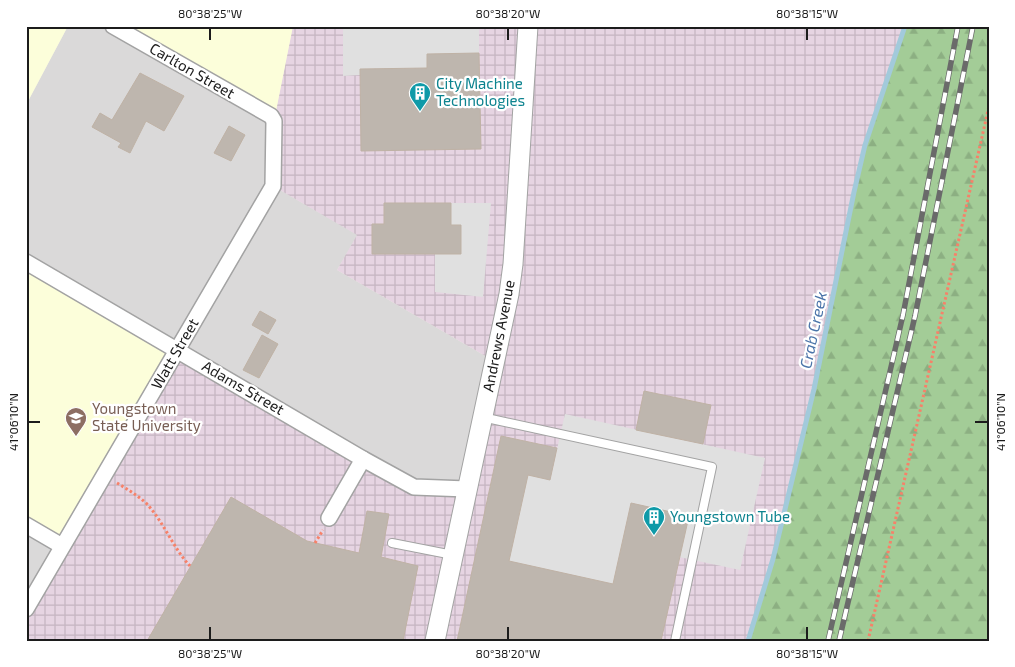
<svg xmlns="http://www.w3.org/2000/svg" width="1015" height="667" viewBox="0 0 1015 667" font-family="'Exo 2',sans-serif">
  <style>
    .residential { fill: #dad9d9 }
    .industrial { fill: url(#industrial-grid) }
    .education { fill: #fcfeda }
    .forest { fill: url(#forest-firs) }
    .parking { fill: #e0e0e0 }
    .lines { fill: none; stroke-linecap: round; stroke-linejoin: round }
    .stream { stroke: #a2cadb; stroke-width: 5 }
    .building { fill: #beb6ae; stroke: #bfb2a5 }
    .service-casing { stroke: #a3a3a3; stroke-width: 10 }
    .minor-casing { stroke: #a3a3a3; stroke-width: 18 }
    .tertiary-casing { stroke: #a3a3a3; stroke-width: 21 }
    .path { stroke: #f78169; stroke-width: 3; stroke-dasharray: 2.5 2.5; stroke-linecap: butt }
    .service { stroke: #fff; stroke-width: 8 }
    .minor { stroke: #fff; stroke-width: 15 }
    .tertiary { stroke: #fff; stroke-width: 19 }
    .rail-casing { stroke: #6a6a6a; stroke-width: 5.5 }
    .rail { stroke: #fff; stroke-width: 4; stroke-dasharray: 11; stroke-linecap: butt }
    .ticks { fill: none; stroke: #1c1c1c; stroke-width: 2 }
    .labels { text-anchor: middle; stroke-width: 4.5; stroke-linejoin: round; paint-order: stroke }
    .street-label { font-size: 15px; fill: #1c1c1c; stroke: #fff }
    .culture-label { font-size: 15px; fill: #0d838f; stroke: #fff; text-anchor: start }
    .education-label { font-size: 15px; fill: #785e54; stroke: #fff; text-anchor: start }
    .water-label { font-size: 16px; font-style: italic; fill: #4b74a9; stroke: #fff }
    .neatline { fill: none; stroke: #1c1c1c; stroke-width: 2 }
    .ticks-label { font-size: 12px; text-anchor: middle; fill: #1c1c1c }
  </style>
  <defs>
    <pattern id="industrial-grid" width="8" height="8" patternUnits="userSpaceOnUse" patternTransform="scale(1.25)"><rect width="8" height="8" fill="#e6d4e2"/><path d="M0 4h8M4 0v8" fill="none" stroke="#c5b5c1"/></pattern>
    <pattern id="forest-firs" width="22" height="20" patternUnits="userSpaceOnUse" patternTransform="scale(1.25)"><rect width="22" height="20" fill="#a3cc97"/><path d="M5 1l3.5 6h-7zM16 11l3.5 6h-7z" fill="#8caf82"/></pattern>
  </defs>
  <rect width="100%" height="100%" fill="#edeae2"/>
  <!-- residential -->
  <polygon class="residential" points="68,26 113,26 271,116 273,186 358,235 337,270 494,361 467,489 26,609 26,105"/>
  <!-- industrial -->
  <polygon class="industrial" points="293,26 905,26 865,145 854,192 814,389 773,559 748,641 26,641 26,609 177,350 414,487 467,489 494,361 337,270 357,235 273,186 274,121"/>
  <!-- education -->
  <g class="education">
    <polygon points="26,26 68,26 26,105"/>
    <polygon points="112,26 293,26 274,121"/>
    <polygon points="26,264 177,350 62,546 26,525"/>
  </g>
  <!-- forest -->
  <polygon class="forest" points="904,26 989,26 989,641 748,641 773,559 814,389 854,192 865,145"/>
  <!-- parking -->
  <g class="parking">
    <polygon points="479,26 479,53 428,54 427,68 360,69 360,75 343,76 343,28"/>
    <polygon points="451,203 491,203 483,297 435,292 435,254 460,254 451,225"/>
    <polygon points="565,414 765,458 740,570 679,557 688,516 631,503 613,584 509,561 528,475 550,480"/>
  </g>
  <g class="lines">
    <!-- stream -->
    <polyline class="stream" points="748,641 773,559 814,389 854,192 865,145 905,26"/>
  </g>
  <!-- building -->
  <g class="building">
    <polygon points="479,53 481,149 361,151 360,69 427,68 427,54"/>
    <polygon points="140,73 184,96 164,131 146,121 130,153 118,147 121,143 92,127 100,113 112,120"/>
    <polygon points="229,126 245,135 231,161 214,153"/>
    <polygon points="384,203 451,203 451,225 461,225 461,254 372,254 372,224 384,224"/>
    <polygon points="260,311 276,320 268,334 252,325"/>
    <polygon points="262,335 278,344 259,378 243,370"/>
    <polygon points="644,391 711,405 703,444 636,430"/>
    <polygon points="501,436 557,448 550,480 528,475 509,561 613,584 631,503 689,516 661,641 457,641"/>
    <polygon points="231,497 307,541 359,553 367,511 389,514 381,557 418,566 403,641 147,641"/>
  </g>
  <g class="lines">
    <!-- service casing -->
    <g class="service-casing">
      <g id="service">
        <polyline points="482,417 712,467 675,641"/>
        <polyline points="392,543 453,555"/>
      </g>
    </g>
    <!-- minor casing -->
    <g class="minor-casing">
      <g id="minor">
        <polyline points="26,262 363,459 414,487 467,489"/>
        <polyline points="329,518 363,459"/>
        <polyline points="26,525 62,546"/>
        <polyline points="26,609 273,186 274,121 271,116 113,26"/>
      </g>
    </g>
    <!-- tertiary casing -->
    <g class="tertiary-casing">
      <polyline id="tertiary" points="435,641 509,294 513,264 528,26"/>
    </g>
    <!-- path -->
    <g class="path">
      <path d="M 117,483 C 127,489 137,495 146,503 C 164,522 173,548 190,566"/>
      <polyline points="315,543 323,530"/>
      <polyline points="868,641 989,106"/>
    </g>
    <!-- service -->
    <use href="#service" class="service"/>
    <!-- minor -->
    <use href="#minor" class="minor"/>
    <!-- tertiary -->
    <use href="#tertiary" class="tertiary"/>
    <!-- rail casing -->
    <g class="rail-casing">
      <g id="rail">
        <polyline points="828,641 903,315 958,26"/>
        <polyline points="839,641 915,316 973,26"/>
      </g>
    </g>
    <!-- rail -->
    <use href="#rail" class="rail"/>
  </g>
  <!-- ticks -->
  <path class="ticks" d="M 210,28 L 210,40M 508,28 L 508,40M 807,28 L 807,40M 28,422 L 40,422M 975,422 L 988,422M 210,627 L 210,640M 508,627 L 508,640M 807,627 L 807,640"/>
  <!-- icons -->
  <defs>
    <g id="building-pin" transform="scale(1.125)"><path d="M0 17L-7.5 6A9.5 9.5 0 1 1 7.5 6Z" fill="#0f9aa8" stroke="#fff"/><path d="M-4-6H4V6H1V3H-1V6H-4ZM-2.5-4.3h1.7v1.8h-1.7ZM.8-4.3h1.7v1.8H.8ZM-2.5-1h1.7V.8h-1.7ZM.8-1h1.7V.8H.8Z" fill="#fff"/></g>
    <g id="university-pin" transform="scale(1.125)"><path d="M0 17L-7.5 6A9.5 9.5 0 1 1 7.5 6Z" fill="#8d6e63" stroke="#fff"/><path d="M0-5L7-2L0 1L-7-2ZM-4 1L0 2.5L4 1V4Q0 6-4 4Z" fill="#fff"/></g>
  </defs>
  <g fill-rule="evenodd">
    <use href="#building-pin" x="420" y="93"/>
    <use href="#university-pin" x="76" y="418"/>
    <use href="#building-pin" x="654" y="517"/>
  </g>
  <g class="labels">
    <!-- street labels -->
    <g class="street-label">
      <text transform="translate(192 71) rotate(30)" y="5">Carlton Street</text>
      <text transform="translate(499 336) rotate(-79)" y="5">Andrews Avenue</text>
      <text transform="translate(175 354) rotate(-60)" y="5">Watt Street</text>
      <text transform="translate(243 388) rotate(30)" y="5">Adams Street</text>
    </g>
    <!-- culture labels -->
    <g class="culture-label">
      <text x="436" y="89">City Machine<tspan x="436" dy="17">Technologies</tspan></text>
      <text x="670" y="522">Youngstown Tube</text>
    </g>
    <!-- education labels -->
    <g class="education-label">
      <text x="92" y="414">Youngstown<tspan x="92" dy="17">State University</tspan></text>
    </g>
    <!-- water labels -->
    <g class="water-label">
      <text transform="translate(813 330) rotate(-78)" y="6">Crab Creek</text>
    </g>
  </g>
  <!-- border -->
  <rect width="1015" height="667" fill="none" stroke="#ffffff" stroke-width="55"/>
  <rect x="28" y="28" width="960" height="612" class="neatline"/>
  <g class="ticks-label">
    <text x="210" y="18">80°38'25"W</text>
    <text x="508" y="18">80°38'20"W</text>
    <text x="807" y="18">80°38'15"W</text>
    <text transform="translate(14 422) rotate(-90)" y="4">41°06'10"N</text>
    <text transform="translate(1001 422) rotate(-90)" y="4">41°06'10"N</text>
    <text x="210" y="658">80°38'25"W</text>
    <text x="508" y="658">80°38'20"W</text>
    <text x="807" y="658">80°38'15"W</text>
  </g>
</svg>
